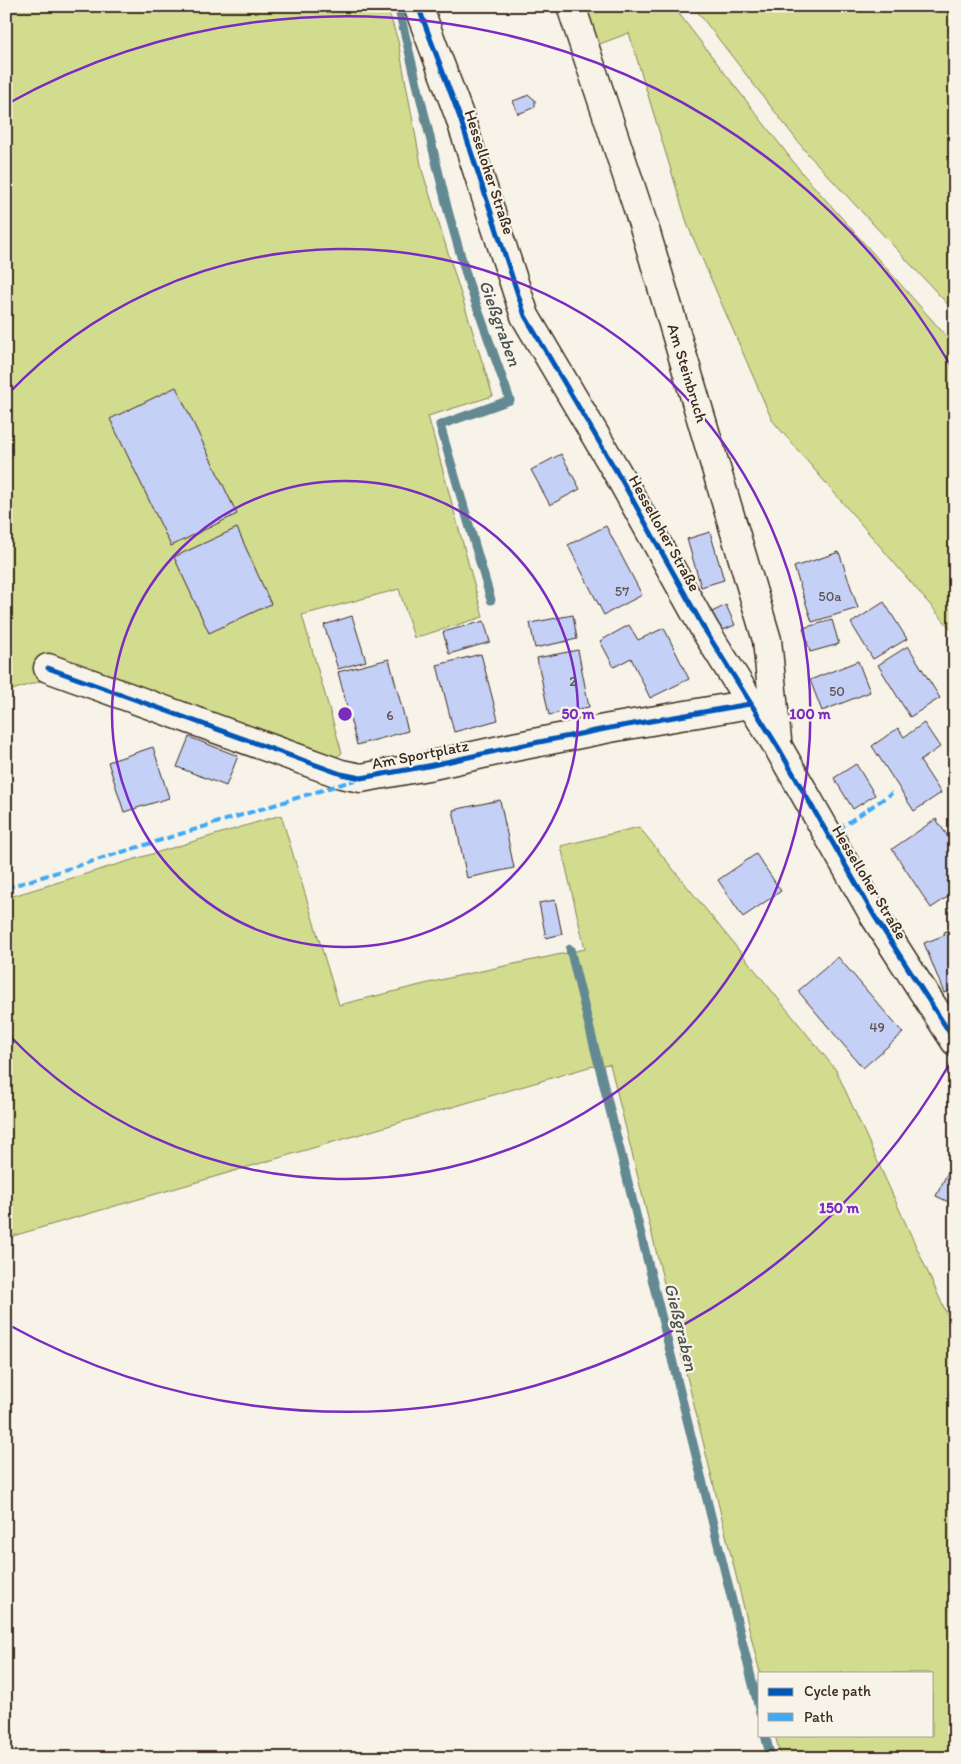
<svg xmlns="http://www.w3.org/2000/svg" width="961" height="1764" viewBox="0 0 961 1764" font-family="Itim,sans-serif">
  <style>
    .green { fill: #d1dc8f; stroke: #868356 }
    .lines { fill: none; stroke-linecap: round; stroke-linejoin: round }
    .stream { stroke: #648992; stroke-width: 9 }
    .building { fill: #c5d0f7; stroke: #3b2a1e }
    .minor-casing { stroke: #3b2a1e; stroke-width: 31 }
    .minor { stroke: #f7f3e8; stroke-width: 28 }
    .quiet { stroke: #3fa9f5; stroke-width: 4; stroke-dasharray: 8 4; stroke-linecap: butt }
    .cycleway-casing { stroke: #f7f3e8; stroke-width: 8 }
    .cycleway { stroke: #0057b8; stroke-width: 5 }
    .ring { fill: none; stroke: #7b2cbf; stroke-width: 2.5 }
    .labels { text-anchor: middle; stroke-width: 4.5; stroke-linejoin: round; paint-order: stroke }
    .number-label { font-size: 14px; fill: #5e5454 }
    .street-label { font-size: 16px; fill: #3b2a1e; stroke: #f7f3e8 }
    .water-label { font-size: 18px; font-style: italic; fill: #4c524e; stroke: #f7f3e8 }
    .centre { fill: #7b2cbf; stroke: #f7f3e8; stroke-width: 2.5 }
    .ring-label { font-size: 15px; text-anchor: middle; font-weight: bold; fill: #7b2cbf; stroke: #f7f3e8; stroke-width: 4.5; stroke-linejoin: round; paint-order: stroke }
  </style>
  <rect width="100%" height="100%" fill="#f7f3e8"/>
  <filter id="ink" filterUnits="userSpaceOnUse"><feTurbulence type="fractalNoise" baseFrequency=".02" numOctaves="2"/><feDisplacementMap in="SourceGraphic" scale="10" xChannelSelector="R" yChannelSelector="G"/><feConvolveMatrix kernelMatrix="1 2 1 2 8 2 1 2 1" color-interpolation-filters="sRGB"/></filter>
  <g filter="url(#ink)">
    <!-- green -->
    <g class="green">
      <polygon points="6,6 387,6 398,41 422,170 493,396 428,416 483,617 414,638 399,589 302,615 342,753 308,778 44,680 6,692"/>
      <polygon points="582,6 673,6 802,173 955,346 955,634 772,420 688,226 629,33 597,45"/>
      <polygon points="693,6 955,6 955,312 806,152"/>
      <polygon points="281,815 339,1005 453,977 585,949 561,846 639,827 836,1070 955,1332 955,1758 781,1758 775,1735 932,1735 932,1673 760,1673 610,1064 589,1067 6,1238 6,898"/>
    </g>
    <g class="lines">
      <!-- stream -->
      <g class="stream">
        <polyline points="398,6 448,211 468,281 510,400 440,425 491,600"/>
        <polyline points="570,949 760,1713"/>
        <polyline points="765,1735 771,1758"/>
      </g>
    </g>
    <!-- building -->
    <g class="building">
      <polygon points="529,95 535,100 535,107 518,114 513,101"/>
      <polygon points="176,387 237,514 171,546 110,419"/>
      <polygon points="561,454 580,489 550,505 531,470"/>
      <polygon points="606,526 642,595 604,615 568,545"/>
      <polygon points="237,528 271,604 209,633 174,557"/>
      <polygon points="710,532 724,580 701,587 687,539"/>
      <polygon points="839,552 858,608 812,622 794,567"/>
      <polygon points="884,602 907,639 873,659 851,623"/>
      <polygon points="726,605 735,625 721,631 712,612"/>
      <polygon points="573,615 577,639 535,648 530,623"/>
      <polygon points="352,616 366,661 338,669 324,625"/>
      <polygon points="832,620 839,644 810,652 803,628"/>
      <polygon points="484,621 490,642 449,654 443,632"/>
      <polygon points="629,625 638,640 664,628 689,679 650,698 631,658 614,667 600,641"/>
      <polygon points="908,646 940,698 910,717 878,665"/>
      <polygon points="578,650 589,707 549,715 537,658"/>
      <polygon points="481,654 498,720 454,732 437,665"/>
      <polygon points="389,659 408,731 357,745 338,672"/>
      <polygon points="858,661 870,692 822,711 810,680"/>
      <polygon points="924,723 940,747 920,761 941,793 914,811 872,746 898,728 904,737"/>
      <polygon points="189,737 238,756 226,786 177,767"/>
      <polygon points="153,747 169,798 124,812 108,762"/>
      <polygon points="856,764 875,795 853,809 834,778"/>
      <polygon points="500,800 514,868 467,878 453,810"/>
      <polygon points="936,819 955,847 955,892 931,908 892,849"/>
      <polygon points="756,854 781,891 743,917 718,880"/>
      <polygon points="555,900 562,934 546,938 539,903"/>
      <polygon points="955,929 955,989 944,993 924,943 945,935 944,932"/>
      <polygon points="838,957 903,1033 863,1068 798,991"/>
      <polygon points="955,1158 955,1205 936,1196"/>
    </g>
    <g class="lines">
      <!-- minor casing -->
      <g class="minor-casing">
        <g id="minor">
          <polyline points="418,6 459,115 525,316 621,479 705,630 778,747 875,917 955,1041"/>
          <polyline points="571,6 646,233 767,640 777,740"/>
          <polyline points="48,668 341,774 361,778 428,766 514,747 610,728 750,704"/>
        </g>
      </g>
      <!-- minor -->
      <use href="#minor" class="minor"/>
      <!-- quiet -->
      <g class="quiet">
        <polyline points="828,836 892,793"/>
        <polyline points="6,888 358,779"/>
      </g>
      <!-- cycleway casing -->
      <g class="cycleway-casing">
        <g id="cycleway">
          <polyline points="418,6 459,115 525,316 621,479 705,630 778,747 875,917 955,1041"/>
          <polyline points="48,668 341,774 361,778 428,766 514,747 610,728 750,704"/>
        </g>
      </g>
      <!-- cycleway -->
      <use href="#cycleway" class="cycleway"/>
    </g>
  </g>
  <!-- distance rings -->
  <g class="ring">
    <circle cx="345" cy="714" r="233"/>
    <path d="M8 394A465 465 0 1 1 8 1034"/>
    <path d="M953 1058A698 698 0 0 1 7 1324M7 104A698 698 0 0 1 953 370"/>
  </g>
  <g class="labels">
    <!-- number labels -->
    <g class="number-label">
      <text x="622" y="596">57</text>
      <text x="830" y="601">50a</text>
      <text x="573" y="686">2</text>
      <text x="837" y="696">50</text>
      <text x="390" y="720">6</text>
      <text x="877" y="1032">49</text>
    </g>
    <!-- street labels -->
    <g class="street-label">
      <text transform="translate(490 172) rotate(72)" y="6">Hesselloher Straße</text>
      <text transform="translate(688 373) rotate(73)" y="6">Am Steinbruch</text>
      <text transform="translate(665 533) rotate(61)" y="6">Hesselloher Straße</text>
      <text transform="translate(420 754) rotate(-11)" y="6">Am Sportplatz</text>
      <text transform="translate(870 882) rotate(59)" y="6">Hesselloher Straße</text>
    </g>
    <!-- water labels -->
    <g class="water-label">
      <text transform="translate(500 323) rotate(70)" y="6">Gießgraben</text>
      <text transform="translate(681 1327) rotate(76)" y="6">Gießgraben</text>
    </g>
  </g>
  <circle cx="345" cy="714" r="8" class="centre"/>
  <g class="ring-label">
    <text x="578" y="719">50 m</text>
    <text x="810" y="719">100 m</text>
    <text x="839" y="1213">150 m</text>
  </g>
  <!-- margin -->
  <rect width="961" height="1764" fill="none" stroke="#f7f3e8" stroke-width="25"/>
  <rect x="12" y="12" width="936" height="1739" fill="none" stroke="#3b2a1e" stroke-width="2" filter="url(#ink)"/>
  <!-- legend -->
  <rect x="758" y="1672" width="175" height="65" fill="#f7f3e8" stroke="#aca397"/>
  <rect x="768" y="1688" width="25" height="8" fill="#0057b8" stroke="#aca397"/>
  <text x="804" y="1696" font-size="15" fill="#3b2a1e">Cycle path</text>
  <rect x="768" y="1713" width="25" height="8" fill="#3fa9f5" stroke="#aca397"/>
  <text x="804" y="1722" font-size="15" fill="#3b2a1e">Path</text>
</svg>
